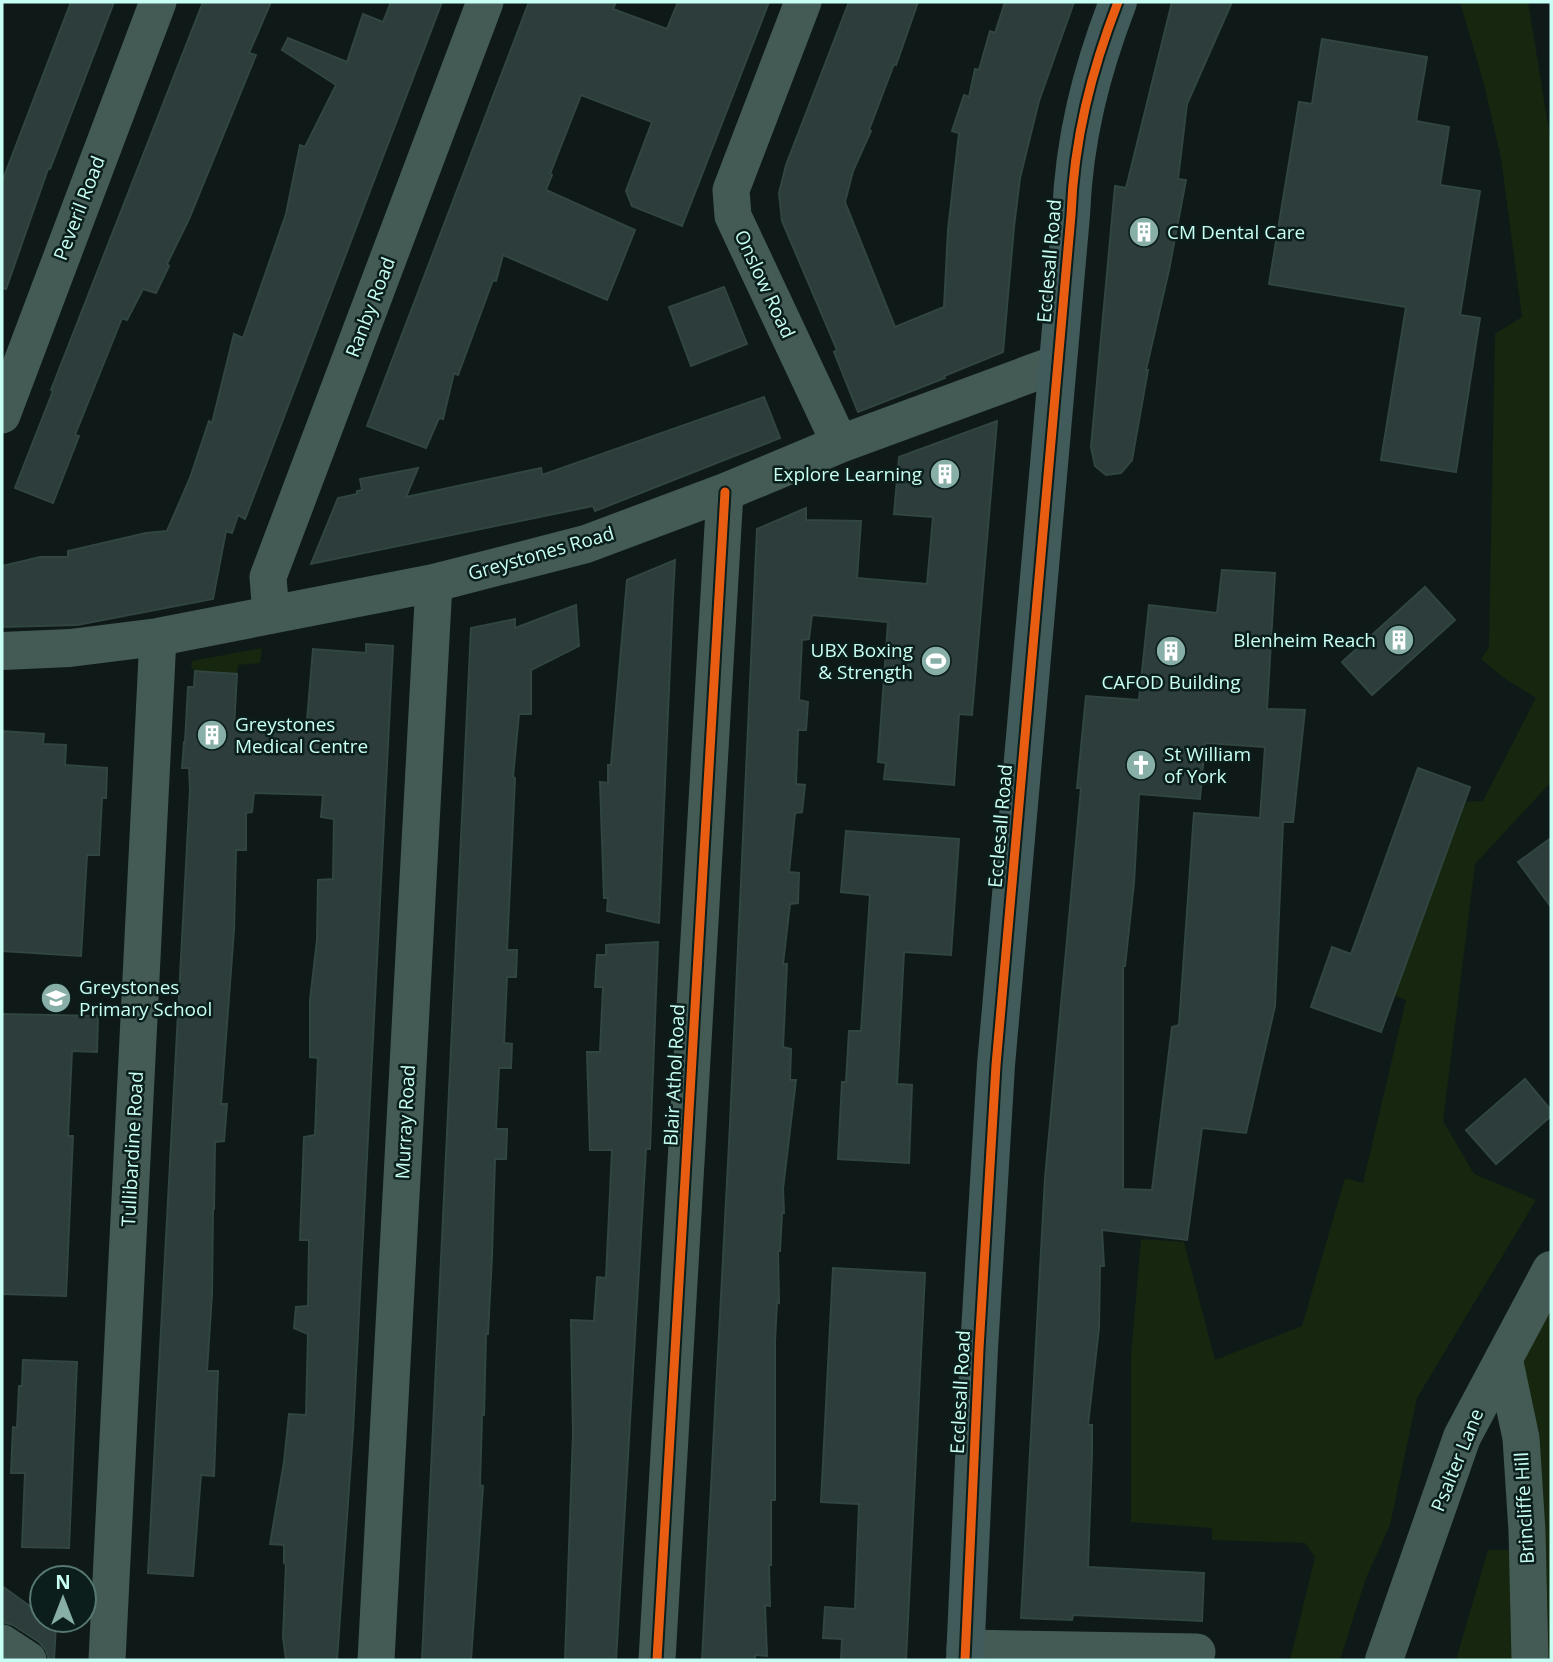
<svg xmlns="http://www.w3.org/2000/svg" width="1553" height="1662" viewBox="0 0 1553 1662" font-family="'Open Sans',sans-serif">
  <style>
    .green { fill: #16260f }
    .building { fill: #2c3d3b; stroke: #314541; stroke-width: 2; fill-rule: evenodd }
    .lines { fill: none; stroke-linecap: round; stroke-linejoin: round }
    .minor { stroke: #435b54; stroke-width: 37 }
    .tertiary { stroke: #435b54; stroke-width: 38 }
    .primary { stroke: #415a5a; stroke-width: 38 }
    .cycleway-casing { stroke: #0b1e1b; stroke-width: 13 }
    .cycleway { stroke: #e95d12; stroke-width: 9 }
    .labels { text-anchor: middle; stroke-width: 5; stroke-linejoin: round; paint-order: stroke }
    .street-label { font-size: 19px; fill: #c8fff4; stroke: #0b1e1b }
    .poi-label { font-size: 19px; fill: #c8fff4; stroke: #0b1e1b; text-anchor: start }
  </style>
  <rect width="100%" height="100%" fill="#0f1a18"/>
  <!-- green -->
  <g class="green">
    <polygon points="1460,2 1528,2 1551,143 1551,782 1475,864 1443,1121 1474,1174 1536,1200 1417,1398 1390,1525 1366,1578 1340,1660 1290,1660 1315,1557 1305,1543 1212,1540 1212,1528 1131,1522 1131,1356 1141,1239 1184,1242 1215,1360 1302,1326 1345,1178 1363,1183 1406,1000 1394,995 1464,802 1483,801 1536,698 1504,678 1481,659 1489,647 1495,334 1522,317 1501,158 1484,84"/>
    <polygon points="262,648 260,663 238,665 237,674 195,671 191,667 192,661"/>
    <polygon points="1551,1308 1551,1660 1542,1660 1521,1358"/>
    <polygon points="1488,1550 1511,1550 1514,1660 1456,1660"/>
  </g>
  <!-- building -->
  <g class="building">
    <polygon points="71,2 114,2 50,169 48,169 6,289 2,288 2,182"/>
    <polygon points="203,2 271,2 249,53 256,55 189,219 167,264 169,266 156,293 143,289 127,320 122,318 75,435 79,436 53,503 15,488 53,391 51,390"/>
    <polygon points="391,2 442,2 245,519 238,515 232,533 226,531 213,599 77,625 2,627 2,566 40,557 68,557 68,551 146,533 167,531 190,478 209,421 212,423 234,334 243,338 286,214 300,145 305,147 336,85 282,50 288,38 347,62 363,14 383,22"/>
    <polygon points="529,2 616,2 613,9 667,29 678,2 769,2 682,226 632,206 626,191 652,122 581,95 550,174 552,175 546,190 635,230 607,300 503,255 496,281 493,280 458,375 454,373 443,419 439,418 426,448 367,426"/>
    <polygon points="849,2 918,2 896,65 894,64 869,130 871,131 853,171 845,202 895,327 944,307 948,230 959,133 952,131 964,95 969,97 975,69 979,70 990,31 995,33 1005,2 1074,2 1039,101 1020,178 1014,227 1003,352 944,376 945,378 858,412 834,352 837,350 782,221 779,193 786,165"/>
    <polygon points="1172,2 1232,2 1187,104 1178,179 1186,180 1169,270 1146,370 1148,370 1132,460 1121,473 1106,475 1095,466 1091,447 1115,186 1126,188"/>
    <polygon points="1322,39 1427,57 1416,121 1449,127 1440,185 1480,191 1460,315 1480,318 1456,472 1381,460 1406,307 1269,284 1299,102 1312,104"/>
    <polygon points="724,287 747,344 691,366 669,307"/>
    <polygon points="764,397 780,438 595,511 593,506 311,564 338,498 357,494 357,491 362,490 360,479 418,468 406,497 541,468 542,475"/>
    <polygon points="997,421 972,715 959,714 954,785 884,779 886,763 878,762 888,622 812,615 809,639 802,640 799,700 808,702 806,730 798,730 796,784 805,785 802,812 795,813 789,872 799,873 798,903 790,904 783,964 787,964 783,1047 791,1049 790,1080 796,1080 783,1189 784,1213 782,1213 780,1251 778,1251 779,1303 777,1302 775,1341 775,1500 771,1500 771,1565 769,1565 770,1606 765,1605 767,1656 755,1655 755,1660 702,1660 730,1124 757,529 806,508 806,520 861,521 857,578 927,584 933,517 894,514 899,457"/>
    <polygon points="675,560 673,596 659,923 607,911 608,898 604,898 600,782 608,783 608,765 611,765 627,580"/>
    <path d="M 1222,570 L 1275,573 L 1267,709 L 1305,710 L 1293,822 L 1283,822 L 1275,1006 L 1246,1133 L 1202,1128 L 1187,1240 L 1102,1230 L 1104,1266 L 1100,1266 L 1099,1328 L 1088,1425 L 1092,1425 L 1092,1453 L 1088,1567 L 1204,1573 L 1202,1621 L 1073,1615 L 1072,1620 L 1021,1618 L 1045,1178 L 1081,788 L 1077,788 L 1086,696 L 1139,700 L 1149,605 L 1217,613 ZM 1205,743 L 1265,747 L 1260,818 L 1194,813 L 1179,1025 L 1172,1027 L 1152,1190 L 1123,1189 L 1123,966 L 1125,966 L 1134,883 L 1139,794 L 1200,799 Z"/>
    <polygon points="1425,587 1455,620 1372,695 1342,662"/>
    <polygon points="576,605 579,646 531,670 531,714 519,714 513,777 515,778 507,950 517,950 516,977 507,977 504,1043 512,1044 511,1068 499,1068 496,1129 507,1129 506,1159 495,1159 492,1255 488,1334 486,1334 484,1415 482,1415 480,1485 483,1486 471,1660 422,1660 471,628 515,619 515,628"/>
    <polygon points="366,644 393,646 353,1431 337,1660 286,1660 283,1637 286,1564 284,1563 284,1545 270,1544 284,1462 289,1414 306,1415 308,1334 294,1328 296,1307 308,1306 309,1240 300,1240 304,1137 315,1135 318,1058 310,1057 310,1000 317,940 318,880 333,879 334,819 321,817 323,795 254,793 252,812 246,813 246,850 236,850 234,930 221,1104 227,1104 224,1141 215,1142 214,1209 213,1209 212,1294 207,1371 218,1371 214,1476 201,1475 193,1576 148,1573 190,790 189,768 182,768 184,742 185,742 188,687 194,687 195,671 237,674 234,728 306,732 313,649 366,653"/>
    <polygon points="2,731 44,734 43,744 66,745 65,765 107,768 106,798 102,798 99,855 87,855 81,956 2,951"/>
    <polygon points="1418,768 1470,787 1381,1032 1311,1007 1332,947 1351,954"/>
    <polygon points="846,831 959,839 951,955 904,952 897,1084 912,1085 909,1163 838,1159 842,1082 846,1082 849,1031 861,1031 870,895 841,892"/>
    <polygon points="1551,838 1551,907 1518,862"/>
    <polygon points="658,942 650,1149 646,1149 616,1660 565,1660 573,1434 571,1320 594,1321 597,1277 606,1278 610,1193 612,1150 590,1150 587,1052 600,1052 603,987 595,987 597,955 606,955 606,945"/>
    <polygon points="2,1014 98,1016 97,1052 72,1051 68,1136 73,1136 66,1296 2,1294"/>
    <polygon points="1525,1079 1551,1110 1551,1116 1496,1164 1466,1130"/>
    <polygon points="833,1268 925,1273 906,1660 841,1660 842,1639 823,1638 825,1607 855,1609 859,1504 821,1502"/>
    <polygon points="23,1360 77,1362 69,1548 22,1547 25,1473 11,1473 13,1427 17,1428 19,1386 22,1386"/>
    <polygon points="2,1586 42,1615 42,1620 50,1620 56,1624 54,1660 49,1660 46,1650 39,1642 13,1625 2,1622"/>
  </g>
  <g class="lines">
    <!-- minor -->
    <g class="minor">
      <polyline points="803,2 731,190 733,216 840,444"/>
      <polyline points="2,415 158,2"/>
      <polyline points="271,615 268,577 485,2"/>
      <polyline points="1504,1358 1521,1438 1527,1531 1530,1660"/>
      <polyline points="2,1643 28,1660"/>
      <polyline points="965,1648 1197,1652"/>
      <polyline points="107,1660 158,637"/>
      <polyline points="376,1660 434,583"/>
      <polyline points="657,1660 725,492"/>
    </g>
    <!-- tertiary -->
    <g class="tertiary">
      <polyline points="2,651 70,648 158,637 434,583 586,544 725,492 840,444 1057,364"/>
      <polyline points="1384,1660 1462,1437 1551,1270"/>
    </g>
    <!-- primary -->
    <path class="primary" d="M 965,1660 L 979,1349 L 996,1065 L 1071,215 C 1074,139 1091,72 1118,2"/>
    <!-- cycleway casing -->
    <g class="cycleway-casing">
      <g id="cycleway">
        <polyline points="657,1660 725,492"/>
        <path d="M 965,1660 L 979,1349 L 996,1065 L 1071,215 C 1074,139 1091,72 1118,2"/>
      </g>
    </g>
    <!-- cycleway -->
    <use href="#cycleway" class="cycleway"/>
  </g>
  <!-- icons -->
  <defs>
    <g id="building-disc" transform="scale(1.575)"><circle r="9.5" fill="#87afa7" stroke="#0b1e1b"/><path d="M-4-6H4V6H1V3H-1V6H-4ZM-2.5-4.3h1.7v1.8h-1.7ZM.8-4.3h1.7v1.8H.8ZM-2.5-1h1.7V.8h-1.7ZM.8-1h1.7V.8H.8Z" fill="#fff"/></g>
    <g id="stadium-disc" transform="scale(1.575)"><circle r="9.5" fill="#87afa7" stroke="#0b1e1b"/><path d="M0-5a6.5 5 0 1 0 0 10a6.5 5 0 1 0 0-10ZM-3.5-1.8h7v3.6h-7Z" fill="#fff"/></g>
    <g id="church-disc" transform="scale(1.575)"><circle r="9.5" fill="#87afa7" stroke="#0b1e1b"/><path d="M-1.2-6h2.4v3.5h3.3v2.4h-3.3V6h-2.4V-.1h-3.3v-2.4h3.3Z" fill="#fff"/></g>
    <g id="school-disc" transform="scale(1.575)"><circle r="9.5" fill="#87afa7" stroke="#0b1e1b"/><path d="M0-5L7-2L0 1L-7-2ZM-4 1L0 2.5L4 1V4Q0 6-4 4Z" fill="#fff"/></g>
  </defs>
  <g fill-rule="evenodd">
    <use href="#building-disc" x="1144" y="232"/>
    <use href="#building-disc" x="945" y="474"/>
    <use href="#building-disc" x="1399" y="640"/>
    <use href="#building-disc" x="1171" y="651"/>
    <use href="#stadium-disc" x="936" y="661"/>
    <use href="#building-disc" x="212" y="735"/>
    <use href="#church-disc" x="1141" y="765"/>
    <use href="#school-disc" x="56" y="998"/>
  </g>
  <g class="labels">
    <!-- street labels -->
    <g class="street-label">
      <text transform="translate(79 208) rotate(-69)" y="7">Peveril Road</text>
      <text transform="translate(1049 261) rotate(-85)" y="7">Ecclesall Road</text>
      <text transform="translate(765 284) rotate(65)" y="7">Onslow Road</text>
      <text transform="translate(370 307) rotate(-69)" y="7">Ranby Road</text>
      <text transform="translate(541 553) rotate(-16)" y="7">Greystones Road</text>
      <text transform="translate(1000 826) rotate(-85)" y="7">Ecclesall Road</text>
      <text transform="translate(674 1075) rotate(-87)" y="7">Blair Athol Road</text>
      <text transform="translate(405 1122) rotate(-87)" y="7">Murray Road</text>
      <text transform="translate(132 1149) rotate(-87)" y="7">Tullibardine Road</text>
      <text transform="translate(960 1392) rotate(-87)" y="7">Ecclesall Road</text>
      <text transform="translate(1457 1460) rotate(-68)" y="7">Psalter Lane</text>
      <text transform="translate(1524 1508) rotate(-93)" y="7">Brincliffe Hill</text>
    </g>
    <!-- poi labels -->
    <g class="poi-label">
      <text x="1167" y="239">CM Dental Care</text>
      <text x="922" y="481" text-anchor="end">Explore Learning</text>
      <text x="1376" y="647" text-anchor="end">Blenheim Reach</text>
      <text x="913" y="657" text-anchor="end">UBX Boxing<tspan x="913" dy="22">&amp; Strength</tspan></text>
      <text x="1171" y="689" text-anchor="middle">CAFOD Building</text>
      <text x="235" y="731">Greystones<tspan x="235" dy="22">Medical Centre</tspan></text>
      <text x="1164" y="761">St William<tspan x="1164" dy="22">of York</tspan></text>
      <text x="79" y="994">Greystones<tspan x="79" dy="22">Primary School</tspan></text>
    </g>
  </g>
  <!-- border -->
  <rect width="1553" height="1662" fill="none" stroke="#c8fff4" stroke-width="7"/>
  <!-- north arrow -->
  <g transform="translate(63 1599)"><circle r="33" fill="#0b1e1b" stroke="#577872" stroke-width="2"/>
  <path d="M0-5L12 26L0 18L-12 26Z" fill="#87afa7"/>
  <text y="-10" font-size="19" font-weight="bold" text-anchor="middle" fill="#c8fff4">N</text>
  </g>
</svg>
